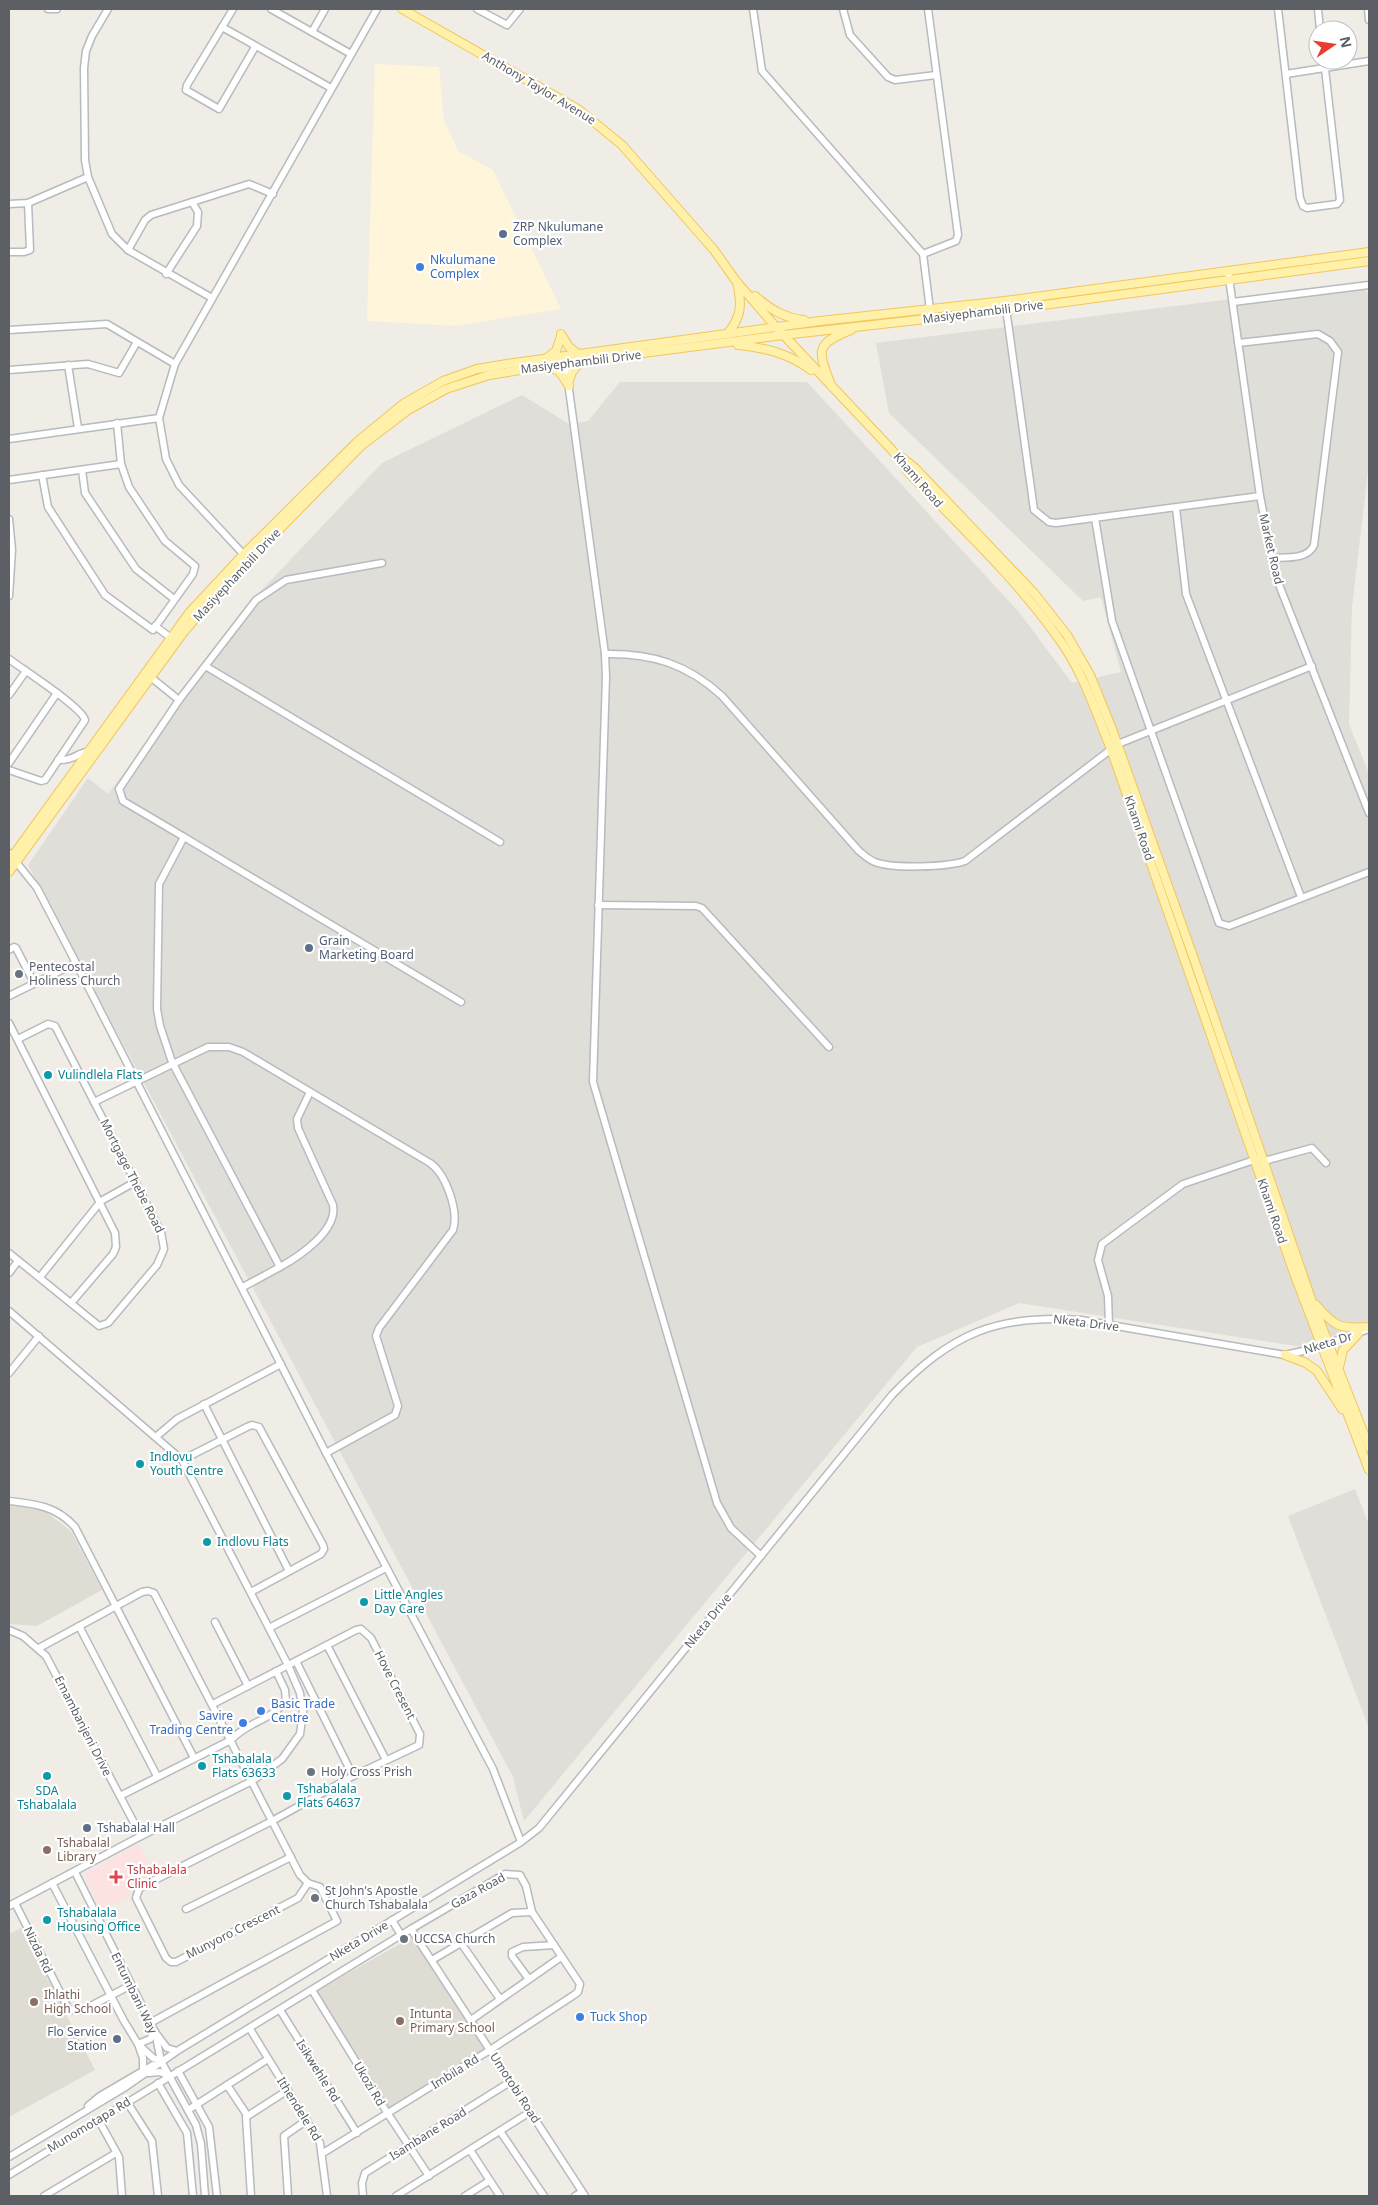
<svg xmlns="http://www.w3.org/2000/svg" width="1378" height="2205" viewBox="0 0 1378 2205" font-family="'Noto Sans',sans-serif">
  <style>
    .commercial { fill: #fef5db }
    .industrial { fill: #e0ded9 }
    .education { fill: #dfdcd3 }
    .medical { fill: #fce3e1 }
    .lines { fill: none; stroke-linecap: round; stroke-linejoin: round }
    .minor-casing { stroke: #b7babf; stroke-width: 9 }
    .major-casing { stroke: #f2c65a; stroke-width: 10 }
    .minor { stroke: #fff; stroke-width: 6 }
    .major { stroke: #fff0aa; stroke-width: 8 }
    .service-dot { fill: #5c6f8a; stroke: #fff; stroke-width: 2 }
    .shop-dot { fill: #3f7fe0; stroke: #fff; stroke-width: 2 }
    .worship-dot { fill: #6b7280; stroke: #fff; stroke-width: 2 }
    .culture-dot { fill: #0f9aa8; stroke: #fff; stroke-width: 2 }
    .education-dot { fill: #8d6e63; stroke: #fff; stroke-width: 2 }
    .health-dot { fill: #e0444e; stroke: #fff; stroke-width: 2 }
    .labels { text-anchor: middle; stroke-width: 4.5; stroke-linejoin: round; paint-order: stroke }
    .street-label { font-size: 12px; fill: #5c6065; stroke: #fff }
    .service-label { font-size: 12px; fill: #4e5e75; stroke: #fff; text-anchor: start }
    .shop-label { font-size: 12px; fill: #366cbe; stroke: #fff; text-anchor: start }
    .worship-label { font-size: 12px; fill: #5b616d; stroke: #fff; text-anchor: start }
    .culture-label { font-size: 12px; fill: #0d838f; stroke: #fff; text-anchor: start }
    .education-label { font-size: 12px; fill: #785e54; stroke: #fff; text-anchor: start }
    .health-label { font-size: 12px; fill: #be3a42; stroke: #fff; text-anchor: start }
  </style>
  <rect width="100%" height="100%" fill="#efede5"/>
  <!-- commercial -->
  <polygon class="commercial" points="375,64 439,67 444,120 458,151 493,170 561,309 456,326 367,321"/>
  <!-- industrial -->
  <g class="industrial">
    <polygon points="1360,283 1369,295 1369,463 1352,607 1349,724 1369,774 1369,1323 1303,1347 1019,1303 917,1347 524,1821 513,1777 28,865 88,778 108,794 257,595 382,463 522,395 569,424 588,421 620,382 807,382 1019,612 1072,683 1121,672 1101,597 1083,601 889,413 876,343"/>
    <polygon points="1355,1489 1369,1525 1369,1728 1288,1516"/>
  </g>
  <!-- education -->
  <g class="education">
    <polygon points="9,1506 42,1509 71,1531 102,1590 37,1626 9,1624"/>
    <polygon points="21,1928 95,2070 9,2117 9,1934"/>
    <polygon points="412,1937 487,2049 388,2109 315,1992"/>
  </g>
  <!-- medical -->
  <polygon class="medical" points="139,1844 154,1874 135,1884 130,1896 101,1911 86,1881 86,1873"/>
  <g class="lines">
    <!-- minor casing -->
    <g class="minor-casing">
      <g id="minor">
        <polyline points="48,9 57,9"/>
        <polyline points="108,9 92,36 86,51 84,68 85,160 88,177 112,234 128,250 212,298"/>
        <polyline points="233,9 187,85 186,90 219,109 255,47"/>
        <polyline points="271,9 351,54"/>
        <polyline points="477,9 507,25 520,9"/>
        <polyline points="753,9 762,71 923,254 931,318"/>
        <polyline points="843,9 850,35 888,77 895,80 936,75"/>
        <polyline points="1278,9 1300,198 1303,206 1307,208 1337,204 1340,200 1324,60"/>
        <polyline points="1318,9 1320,30"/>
        <polyline points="1368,9 1369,20"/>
        <polyline points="222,27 331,88"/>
        <polyline points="312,32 325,9"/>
        <polyline points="1286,74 1369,61"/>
        <polyline points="9,204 28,203 88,177"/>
        <polyline points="128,250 145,220 151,215 249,184 273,194"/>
        <polyline points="9,252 24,252 30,250 28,203"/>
        <polyline points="923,254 956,241 958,235 928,9"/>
        <polyline points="1228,271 1260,496 1276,577 1369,813"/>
        <polyline points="166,274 197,226 198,212 192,202"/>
        <polyline points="1005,301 1034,510 1049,522 1056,523 1260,496"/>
        <polyline points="1233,302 1369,285"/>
        <polyline points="9,330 107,324 175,364"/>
        <path d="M 1238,343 L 1318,334 L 1330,341 L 1338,352 L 1314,545 C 1308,560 1285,557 1271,558"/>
        <polyline points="565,360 605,654 606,677 593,1082 717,1503 731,1528 761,1556"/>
        <polyline points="68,365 78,428"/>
        <polyline points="9,370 88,364 119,373 137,342"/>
        <polyline points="9,439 159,418"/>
        <polyline points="82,470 85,493 136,569 174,599"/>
        <polyline points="42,475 48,507 105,595 153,630 193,574 195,566 165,541 129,487 121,464 117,423"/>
        <polyline points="9,480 121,464"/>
        <polyline points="1176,508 1186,594 1301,897"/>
        <polyline points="1095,518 1112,621 1219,923 1229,926 1369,872"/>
        <polyline points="9,519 12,550 9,596"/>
        <polyline points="246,557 179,485 166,459 159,418 175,364 377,9"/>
        <polyline points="155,626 171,638"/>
        <path d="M 605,654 C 652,653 687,664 722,696 L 859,851 C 864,855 869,860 875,862 C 892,869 948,867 965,861 L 1118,744 L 1312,666"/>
        <path d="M 9,659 C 22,669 82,707 85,720 L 45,780 L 41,781 L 9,770"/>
        <polyline points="207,667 500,842"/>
        <polyline points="148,675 179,700"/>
        <polyline points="9,695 26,671"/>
        <path d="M 58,760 C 76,761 78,751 89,752"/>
        <polyline points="9,763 57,693"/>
        <polyline points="184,837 461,1002"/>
        <polyline points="9,853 37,888 76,963 326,1453 493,1769 521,1842"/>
        <polyline points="598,905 696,906 702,908 829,1047"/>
        <polyline points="9,950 14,947 16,948 34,983"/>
        <polyline points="9,996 76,963"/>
        <polyline points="9,1023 115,1233 116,1247 113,1254 71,1303"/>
        <path d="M 94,1102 L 208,1047 L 229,1047 L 243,1052 L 430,1163 C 446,1174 459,1211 453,1230 L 379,1328 L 376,1336 L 398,1406 L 395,1415 L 326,1453"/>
        <polyline points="1264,1161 1312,1148 1326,1163"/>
        <polyline points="9,1253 99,1326 108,1323 157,1265 164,1249 161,1232 55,1026 48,1024 18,1039"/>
        <path d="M 280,1267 C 298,1257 338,1231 333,1205 L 298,1128 L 297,1119 L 310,1092"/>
        <polyline points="9,1273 18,1261"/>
        <polyline points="40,1277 101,1201 135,1182"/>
        <polyline points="243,1287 280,1267 172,1062 160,1026 157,1009 159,884 184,837 123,801 119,789 179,700 256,600 286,580 382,563"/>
        <polyline points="9,1311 182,1460 288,1665 300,1693 303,1712 300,1734 282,1759 252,1781 141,1836 9,1906"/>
        <polyline points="1109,1325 1108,1296 1098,1260 1102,1244 1183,1184 1263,1157"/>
        <polyline points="9,1373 39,1336"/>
        <polyline points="204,1404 289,1571"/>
        <polyline points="157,1436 177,1419 281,1364"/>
        <polyline points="182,1460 247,1427 252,1425 259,1427 323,1545 324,1549 321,1554 251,1592"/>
        <path d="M 9,1501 C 36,1504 56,1506 75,1527 L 194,1758"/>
        <polyline points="215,1622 248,1686"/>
        <polyline points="79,1626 157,1776"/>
        <polyline points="269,1628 386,1568"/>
        <polyline points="9,1630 23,1636 46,1656 141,1836"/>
        <polyline points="327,1645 386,1760"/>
        <polyline points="39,1648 142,1592 148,1591 154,1593 300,1875 308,1883 320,1887 337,1921 150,2023"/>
        <polyline points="296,1661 353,1776"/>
        <polyline points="213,1704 356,1630 361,1629 371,1638 420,1734 419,1745 353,1776 272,1821 145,1885 139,1889 136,1898 166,1958 171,1962 176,1962 298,1898 308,1883"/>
        <path d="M 120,1796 L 231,1740 C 247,1722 270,1721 286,1701 L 285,1690 L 276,1671"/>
        <polyline points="75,1872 155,2032 161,2061 196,2125 201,2144 205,2196"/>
        <polyline points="52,1883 124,2021 138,2044 153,2058 161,2061"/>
        <polyline points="15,1903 69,2010 83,2010 131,1985"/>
        <polyline points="186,1909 291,1857"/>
        <polyline points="392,1920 401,1935 411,1929 585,2196"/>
        <polyline points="461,1943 500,1999"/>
        <polyline points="432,1960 512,1913 532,1912"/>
        <polyline points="528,1978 512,1956 512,1952 523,1947 554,1945"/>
        <polyline points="312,1990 388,2114 429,2176"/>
        <polyline points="280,2010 357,2133"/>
        <polyline points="471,2020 561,1957"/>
        <polyline points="250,2029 320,2143 327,2196"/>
        <polyline points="143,2069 143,2058 138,2044 150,2039 155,2032 167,2048 177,2051"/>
        <polyline points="178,2071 209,2127 217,2196"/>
        <polyline points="149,2073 160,2072 169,2076"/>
        <polyline points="158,2083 187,2133 193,2196"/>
        <polyline points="227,2085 247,2115"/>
        <polyline points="127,2102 152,2141 158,2196"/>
        <polyline points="88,2106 100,2096 153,2065"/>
        <polyline points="188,2110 268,2059"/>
        <polyline points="98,2119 119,2157 122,2196"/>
        <polyline points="500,2131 544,2196"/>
        <polyline points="470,2150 500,2196"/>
        <polyline points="323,2153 490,2050 574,1995 578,1992 580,1984 532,1912 526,1886 520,1875 505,1874 411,1929"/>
        <path d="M 9,2157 L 124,2088 L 177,2051 L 521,1842 L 539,1828 L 892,1395 C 951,1334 995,1314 1081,1320 L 1285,1355 L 1312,1349 L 1369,1329"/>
        <polyline points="9,2175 401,1935"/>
        <polyline points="44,2196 116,2153"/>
        <polyline points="251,2196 246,2117 288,2090"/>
        <polyline points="288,2196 284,2136 307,2120"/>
        <polyline points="363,2196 362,2183 365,2173 510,2082"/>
        <polyline points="396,2196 530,2112"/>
        <polyline points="465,2196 489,2181"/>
        <polyline points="575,2196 582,2192"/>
      </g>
    </g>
    <!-- major casing -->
    <g class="major-casing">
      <g id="major">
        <path d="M 402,9 L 578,109 L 622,145 L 714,250 L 736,281 L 776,327 L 892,450 L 909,473 C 960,526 1016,578 1059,639 C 1083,672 1096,712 1111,749 L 1294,1273 L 1369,1470"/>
        <path d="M 755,296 C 770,309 784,318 804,320"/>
        <polyline points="561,334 569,347 578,354"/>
        <path d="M 727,334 C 742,317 742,304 737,282"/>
        <path d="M 738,345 C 766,348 788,353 811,370"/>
        <polyline points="548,357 556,351 561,336"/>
        <polyline points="547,367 559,371 569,386"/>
        <polyline points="568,384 572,372 580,362"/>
        <path d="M 831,385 C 818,351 814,344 851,330"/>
        <polyline points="900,456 915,468 1034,593 1067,635 1090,675 1112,729 1194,959 1311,1299 1369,1447"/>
        <polyline points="9,861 189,613 243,555 358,441 403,404 443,381 477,369 507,364 820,321 1005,301 1369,252"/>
        <polyline points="9,872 183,633 219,591 362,445 408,410 446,389 489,375 565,363 783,335 1007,310 1369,261"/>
        <path d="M 1316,1305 C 1335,1327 1340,1329 1369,1327"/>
        <polyline points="1285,1355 1306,1363 1317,1371 1342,1409"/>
        <polyline points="1339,1367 1343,1350 1358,1334"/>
      </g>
    </g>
    <!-- minor -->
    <use href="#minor" class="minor"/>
    <!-- major -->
    <use href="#major" class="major"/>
  </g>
  <!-- markers -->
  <g class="service-dot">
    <circle cx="503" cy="234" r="5"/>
    <circle cx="309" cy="948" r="5"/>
    <circle cx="87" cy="1828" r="5"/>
    <circle cx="117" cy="2039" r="5"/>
  </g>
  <g class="shop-dot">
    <circle cx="420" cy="267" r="5"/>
    <circle cx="261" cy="1711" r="5"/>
    <circle cx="243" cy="1723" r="5"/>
    <circle cx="580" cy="2017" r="5"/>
  </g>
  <g class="worship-dot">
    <circle cx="19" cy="974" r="5"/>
    <circle cx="311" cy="1772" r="5"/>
    <circle cx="315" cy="1898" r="5"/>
    <circle cx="404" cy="1939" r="5"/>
  </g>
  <g class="culture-dot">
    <circle cx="48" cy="1075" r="5"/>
    <circle cx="140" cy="1464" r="5"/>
    <circle cx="207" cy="1542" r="5"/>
    <circle cx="364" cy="1602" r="5"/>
    <circle cx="202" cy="1766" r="5"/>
    <circle cx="47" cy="1776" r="5"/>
    <circle cx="287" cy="1796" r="5"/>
    <circle cx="47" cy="1920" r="5"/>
  </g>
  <g class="education-dot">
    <circle cx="47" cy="1850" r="5"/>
    <circle cx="34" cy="2002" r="5"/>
    <circle cx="400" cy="2021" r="5"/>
  </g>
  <path class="health-dot" d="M113.5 1869.5h5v5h5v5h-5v5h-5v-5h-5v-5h5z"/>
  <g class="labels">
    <!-- street labels -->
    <g class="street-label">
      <text transform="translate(539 88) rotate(31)" y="4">Anthony Taylor Avenue</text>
      <text transform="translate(983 312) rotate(-7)" y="4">Masiyephambili Drive</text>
      <text transform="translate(581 362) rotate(-7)" y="4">Masiyephambili Drive</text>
      <text transform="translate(918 480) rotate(49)" y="4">Khami Road</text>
      <text transform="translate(1271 549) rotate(77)" y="4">Market Road</text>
      <text transform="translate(237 575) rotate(-47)" y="4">Masiyephambili Drive</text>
      <text transform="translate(1139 828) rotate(71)" y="4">Khami Road</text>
      <text transform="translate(132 1176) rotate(63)" y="4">Mortgage Thebe Road</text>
      <text transform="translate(1272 1211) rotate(71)" y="4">Khami Road</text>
      <text transform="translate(1086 1323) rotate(7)" y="4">Nketa Drive</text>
      <text transform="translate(1328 1343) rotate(-17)" y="4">Nketa Dr</text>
      <text transform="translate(708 1621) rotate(-51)" y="4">Nketa Drive</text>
      <text transform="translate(395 1685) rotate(63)" y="4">Hove Cresent</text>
      <text transform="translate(83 1726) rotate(63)" y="4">Emambanjeni Drive</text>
      <text transform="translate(478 1891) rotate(-29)" y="4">Gaza Road</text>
      <text transform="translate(233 1932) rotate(-27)" y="4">Munyoro Crescent</text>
      <text transform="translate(359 1941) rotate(-31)" y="4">Nketa Drive</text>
      <text transform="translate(38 1950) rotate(64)" y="4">Nizda Rd</text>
      <text transform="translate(134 1993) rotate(64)" y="4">Entumbani Way</text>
      <text transform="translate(318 2071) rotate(58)" y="4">Isikwehle Rd</text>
      <text transform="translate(455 2072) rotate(-32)" y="4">Imbila Rd</text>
      <text transform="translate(369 2084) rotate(59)" y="4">Ukozi Rd</text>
      <text transform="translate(515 2088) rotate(57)" y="4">Umotobi Road</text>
      <text transform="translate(299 2109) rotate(58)" y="4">Ithendele Rd</text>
      <text transform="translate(89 2125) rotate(-31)" y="4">Munomotapa Rd</text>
      <text transform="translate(428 2134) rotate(-32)" y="4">Isambane Road</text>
    </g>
    <!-- service labels -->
    <g class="service-label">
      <text x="513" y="231">ZRP Nkulumane<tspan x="513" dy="14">Complex</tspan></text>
      <text x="319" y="945">Grain<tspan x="319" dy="14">Marketing Board</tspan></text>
      <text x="97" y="1832">Tshabalal Hall</text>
      <text x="107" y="2036" text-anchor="end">Flo Service<tspan x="107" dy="14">Station</tspan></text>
    </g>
    <!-- shop labels -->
    <g class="shop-label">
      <text x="430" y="264">Nkulumane<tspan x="430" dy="14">Complex</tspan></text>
      <text x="271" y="1708">Basic Trade<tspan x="271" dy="14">Centre</tspan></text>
      <text x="233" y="1720" text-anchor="end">Savire<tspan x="233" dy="14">Trading Centre</tspan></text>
      <text x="590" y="2021">Tuck Shop</text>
    </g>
    <!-- worship labels -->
    <g class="worship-label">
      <text x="29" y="971">Pentecostal<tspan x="29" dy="14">Holiness Church</tspan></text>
      <text x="321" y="1776">Holy Cross Prish</text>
      <text x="325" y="1895">St John's Apostle<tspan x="325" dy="14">Church Tshabalala</tspan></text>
      <text x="414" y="1943">UCCSA Church</text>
    </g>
    <!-- culture labels -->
    <g class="culture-label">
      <text x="58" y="1079">Vulindlela Flats</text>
      <text x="150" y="1461">Indlovu<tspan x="150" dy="14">Youth Centre</tspan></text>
      <text x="217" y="1546">Indlovu Flats</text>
      <text x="374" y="1599">Little Angles<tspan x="374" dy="14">Day Care</tspan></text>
      <text x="212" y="1763">Tshabalala<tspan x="212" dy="14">Flats 63633</tspan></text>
      <text x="297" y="1793">Tshabalala<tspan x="297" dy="14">Flats 64637</tspan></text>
      <text x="47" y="1795" text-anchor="middle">SDA<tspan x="47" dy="14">Tshabalala</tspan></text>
      <text x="57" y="1917">Tshabalala<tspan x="57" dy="14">Housing Office</tspan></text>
    </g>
    <!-- education labels -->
    <g class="education-label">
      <text x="57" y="1847">Tshabalal<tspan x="57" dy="14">Library</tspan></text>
      <text x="44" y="1999">Ihlathi<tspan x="44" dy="14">High School</tspan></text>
      <text x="410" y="2018">Intunta<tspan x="410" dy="14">Primary School</tspan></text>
    </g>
    <!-- health labels -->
    <g class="health-label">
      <text x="127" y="1874">Tshabalala<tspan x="127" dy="14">Clinic</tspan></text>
    </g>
  </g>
  <!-- border -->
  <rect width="1378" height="2205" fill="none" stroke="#5c6065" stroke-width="20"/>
  <!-- north arrow -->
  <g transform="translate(1333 45) rotate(77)"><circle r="24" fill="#ffffff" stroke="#bebfc1"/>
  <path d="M0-4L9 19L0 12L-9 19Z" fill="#ea3c2f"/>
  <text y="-8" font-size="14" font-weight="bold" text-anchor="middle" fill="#5c6065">N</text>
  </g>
</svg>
